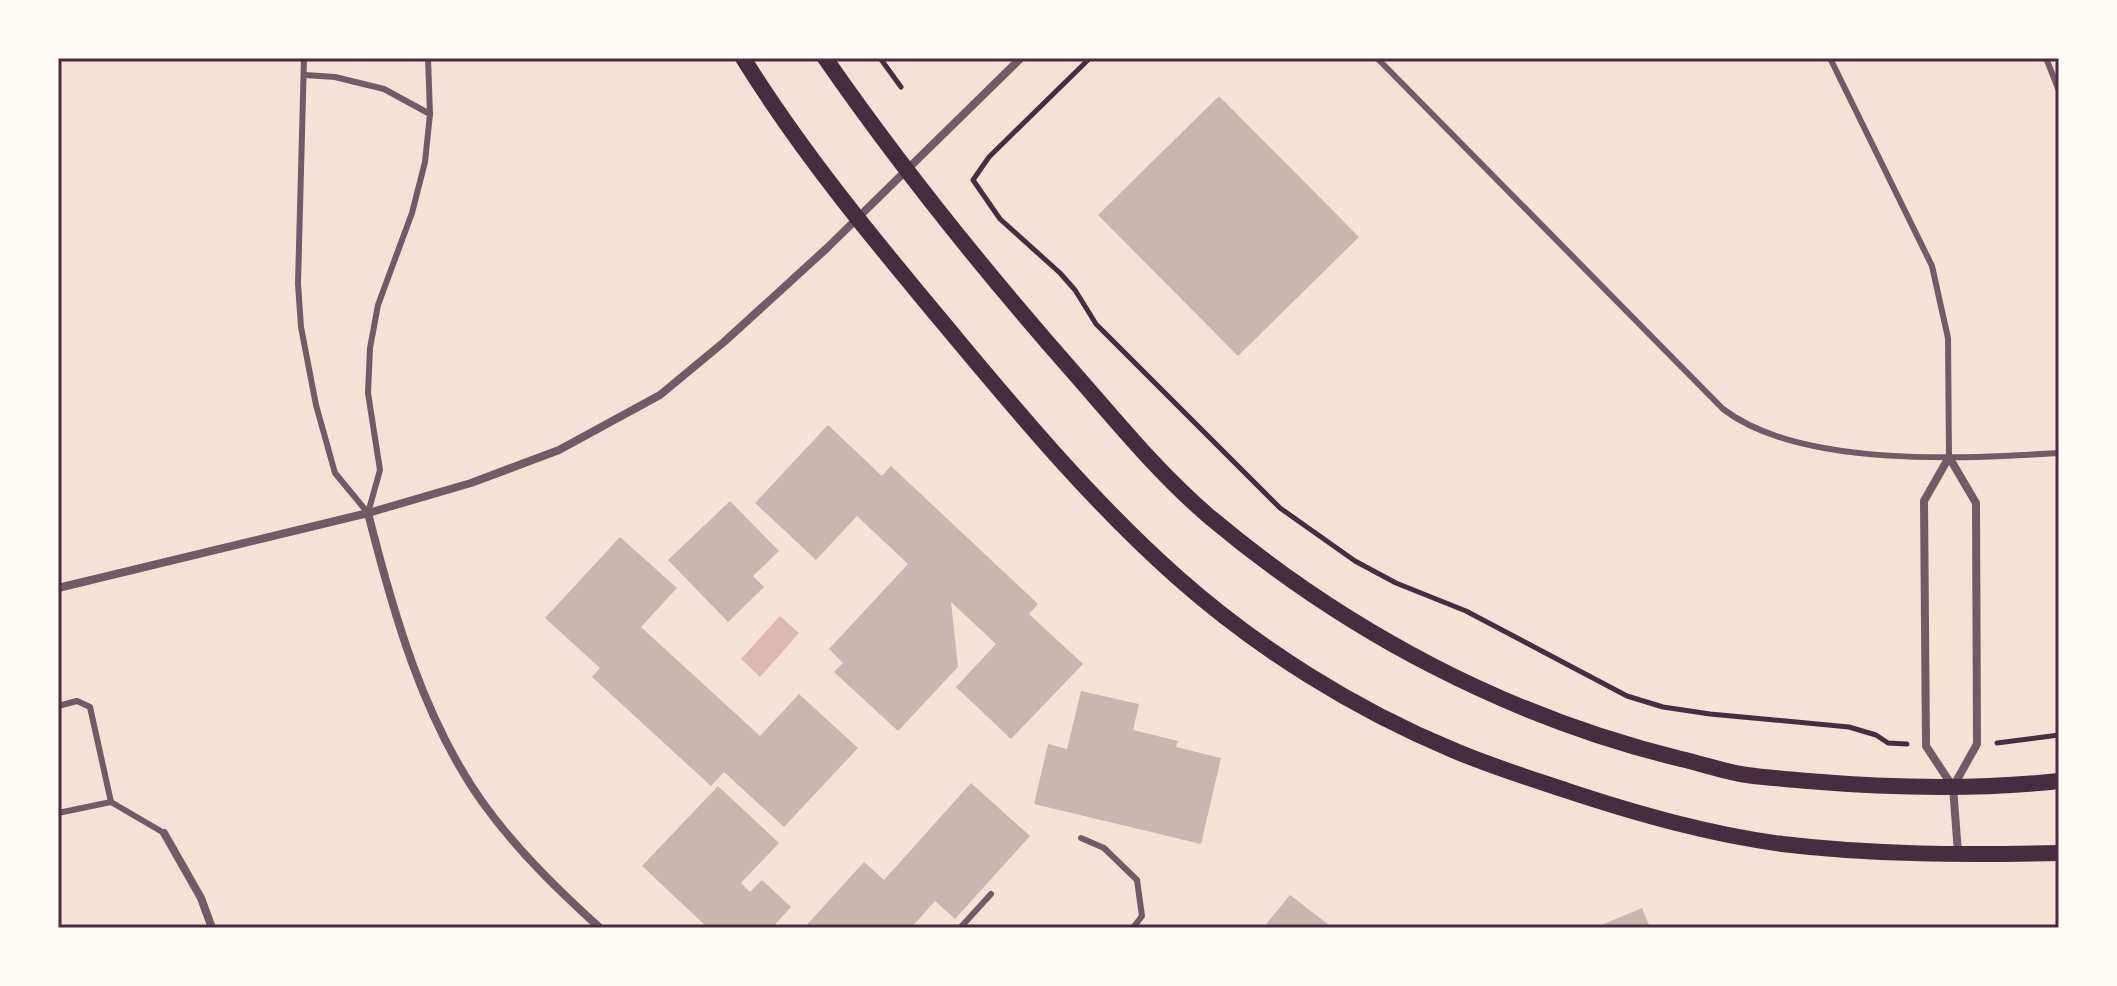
<svg xmlns="http://www.w3.org/2000/svg" width="2117" height="986" viewBox="0 0 2117 986" font-family="Lato,sans-serif">
  <style>
    .water { fill: #dcb8b0 }
    .building { fill: #ccb4b1 }
    .lines { fill: none; stroke-linecap: round; stroke-linejoin: round }
    .path { stroke: #4a2c40; stroke-width: 5 }
    .service { stroke: #755966; stroke-width: 6 }
    .minor { stroke: #755966; stroke-width: 8 }
    .secondary { stroke: #4a2c40; stroke-width: 16 }
    .neatline { fill: none; stroke: #4a2c40; stroke-width: 3 }
  </style>
  <rect width="100%" height="100%" fill="#f7e1d7"/>
  <!-- water -->
  <polygon class="water" points="780,616 799,633 760,677 741,659"/>
  <!-- building -->
  <g class="building">
    <polygon points="1219,96 1359,237 1238,356 1098,215"/>
    <polygon points="828,425 882,476 891,466 1038,604 1029,614 1083,664 1011,739 956,687 996,644 951,602 958,667 898,731 834,672 843,663 829,649 908,564 857,516 816,560 755,503"/>
    <polygon points="730,501 779,551 753,576 764,587 728,622 668,560"/>
    <polygon points="620,537 677,588 641,627 760,736 799,694 858,748 784,827 724,772 711,786 592,677 600,668 545,618"/>
    <polygon points="1081,691 1139,704 1133,730 1178,741 1176,747 1221,758 1201,844 1034,804 1048,744 1067,749"/>
    <polygon points="971,783 1030,836 955,919 935,901 911,928 804,928 864,862 884,880"/>
    <polygon points="718,786 779,843 741,883 750,892 762,880 791,907 772,928 708,928 642,866"/>
    <polygon points="1290,895 1333,928 1263,928"/>
    <polygon points="1642,908 1649,925 1646,928 1594,928"/>
  </g>
  <g class="lines">
    <!-- path -->
    <g class="path">
      <polyline points="880,58 901,87"/>
      <polyline points="1090,58 989,157 973,180 1000,219 1060,273 1075,290 1096,324 1280,508 1355,561 1396,583 1466,611 1627,696 1663,707 1710,714 1849,727 1876,735 1888,743 1907,744"/>
      <polyline points="1997,743 2059,735"/>
    </g>
    <!-- service -->
    <g class="service">
      <polyline points="304,58 298,284 301,327 316,405 335,473 368,513"/>
      <path d="M 1377,58 L 1723,409 C 1800,468 1965,459 2059,453"/>
      <polyline points="1830,58 1932,266 1948,338 1949,457"/>
      <polyline points="2046,58 2059,91"/>
      <polyline points="305,75 335,77 384,89 430,114"/>
      <polyline points="368,513 380,470 368,393 370,348 378,305 412,213 425,162 430,114 428,58"/>
      <polyline points="58,706 77,701 90,707 111,802 164,833"/>
      <polyline points="58,813 111,802"/>
      <polyline points="1081,838 1104,848 1137,880 1142,916 1133,928"/>
      <polyline points="960,928 991,894"/>
    </g>
    <!-- minor -->
    <g class="minor">
      <polyline points="1949,457 1924,501 1926,746 1953,787 1958,853"/>
      <polyline points="1949,457 1976,503 1977,744 1953,787"/>
      <path d="M 368,513 C 393,612 423,719 483,803 C 517,850 557,889 600,928"/>
      <polyline points="58,588 368,513 471,483 559,450 660,395 724,342 827,248 1021,58"/>
      <polyline points="164,833 201,898 212,928"/>
    </g>
    <!-- secondary -->
    <g class="secondary">
      <path d="M 743,58 C 805,158 880,247 955,337 C 1025,421 1095,504 1177,577 C 1257,648 1354,709 1453,750 C 1490,766 1529,778 1568,791 C 1638,814 1708,834 1782,844 C 1874,855 1966,855 2059,853"/>
      <path d="M 825,58 C 902,169 986,273 1075,374 C 1118,423 1161,476 1211,518 C 1347,632 1508,717 1681,759 C 1703,764 1725,772 1747,775 C 1767,778 1788,779 1808,781 C 1891,788 1976,790 2059,781"/>
    </g>
  </g>
  <!-- border -->
  <rect width="2117" height="986" fill="none" stroke="#fffaf5" stroke-width="120"/>
  <rect x="60" y="60" width="1997" height="866" class="neatline"/>
</svg>
